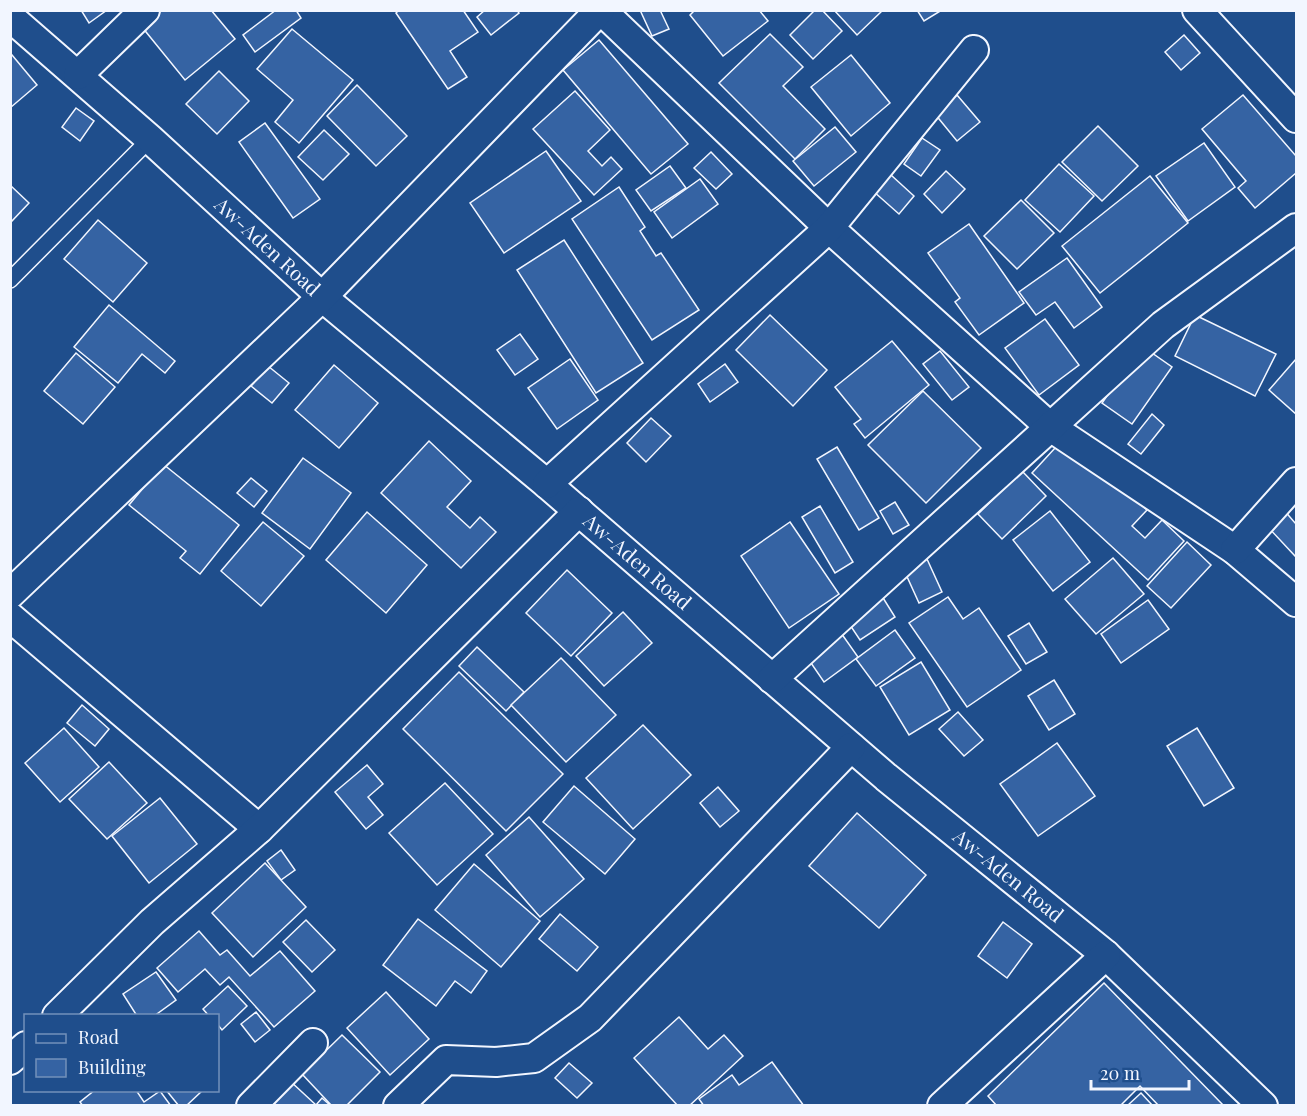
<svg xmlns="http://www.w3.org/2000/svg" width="1307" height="1116" viewBox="0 0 1307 1116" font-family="'Playfair Display',serif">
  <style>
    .building { fill: #3563a3; stroke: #f2f6ff; stroke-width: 1.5 }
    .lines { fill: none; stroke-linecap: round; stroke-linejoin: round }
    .service-casing { stroke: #f2f6ff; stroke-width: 18 }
    .minor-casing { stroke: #f2f6ff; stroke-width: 32 }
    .service { stroke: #1f4e8c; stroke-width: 15 }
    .minor { stroke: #1f4e8c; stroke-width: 28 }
    .labels { text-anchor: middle; stroke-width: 4.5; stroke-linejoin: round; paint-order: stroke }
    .street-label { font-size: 20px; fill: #f2f6ff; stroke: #1f4e8c }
  </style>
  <rect width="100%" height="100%" fill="#1f4e8c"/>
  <!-- building -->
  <g class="building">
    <polygon points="81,10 107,10 89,23"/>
    <polygon points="162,10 211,10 235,39 185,80 142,27"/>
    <polygon points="276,10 296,10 301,18 255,52 243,35"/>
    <polygon points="399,10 463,10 478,32 450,51 467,77 448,89 396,13"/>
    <polygon points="485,10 517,10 519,13 491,35 477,17"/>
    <polygon points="640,10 660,10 669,29 652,36"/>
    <polygon points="695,10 759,10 768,21 723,56 690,15"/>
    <polygon points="815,10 822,10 842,31 813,59 790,35"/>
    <polygon points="834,10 883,10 857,35"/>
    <polygon points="917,10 942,10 924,21"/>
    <polygon points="292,29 353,80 299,143 275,122 293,100 257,69"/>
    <polygon points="770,34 803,67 783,86 825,129 795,159 719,83"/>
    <polygon points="1184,35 1200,53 1181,70 1165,52"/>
    <polygon points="599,40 688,144 651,174 563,70"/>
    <polygon points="12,55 37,85 10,108 10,56"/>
    <polygon points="851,55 890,103 851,136 811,87"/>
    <polygon points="219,71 249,101 217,134 186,104"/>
    <polygon points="357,85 407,136 376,166 327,116"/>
    <polygon points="575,91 610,130 588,151 602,166 611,157 622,169 594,195 533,129"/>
    <polygon points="957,95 980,122 957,141 935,114"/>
    <polygon points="1243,95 1296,156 1296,173 1255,208 1238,188 1246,181 1202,129"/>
    <polygon points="76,108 94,121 80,141 62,127"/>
    <polygon points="265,123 320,199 293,218 239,142"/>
    <polygon points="1098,126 1138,166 1102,201 1062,162"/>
    <polygon points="835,127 856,152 814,186 793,161"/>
    <polygon points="324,130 349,154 323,180 298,157"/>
    <polygon points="922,138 940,150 921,176 904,164"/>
    <polygon points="1204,143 1235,187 1188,221 1156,176"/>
    <polygon points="546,151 581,201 504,253 470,203"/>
    <polygon points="711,152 732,174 716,189 694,168"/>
    <polygon points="1059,164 1094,196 1060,232 1025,200"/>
    <polygon points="880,165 914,196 899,214 864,183"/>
    <polygon points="670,166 686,188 651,211 636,190"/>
    <polygon points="946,171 965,189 942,213 924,194"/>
    <polygon points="1150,176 1188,223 1100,293 1062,246"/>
    <polygon points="700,179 718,204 672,238 654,212"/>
    <polygon points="10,185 29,203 10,223"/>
    <polygon points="619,187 645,227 640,231 656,256 661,253 699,310 652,340 572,219"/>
    <polygon points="1021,200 1054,233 1017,269 984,236"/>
    <polygon points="98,220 147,263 113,302 64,259"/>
    <polygon points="969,224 1024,303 979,335 955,302 960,298 928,253"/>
    <polygon points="564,240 643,363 596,393 517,270"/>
    <polygon points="1067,258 1102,307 1074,328 1055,302 1036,315 1019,292"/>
    <polygon points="109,305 175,361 165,373 142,354 118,383 74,347"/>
    <polygon points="770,315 827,370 793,406 736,350"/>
    <polygon points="1195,315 1276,354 1255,396 1175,356"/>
    <polygon points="1045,319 1079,365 1039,395 1005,348"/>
    <polygon points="520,334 538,359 515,375 497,350"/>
    <polygon points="892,341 929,385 865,438 854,424 861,419 835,387"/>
    <polygon points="1142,346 1172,367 1132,424 1102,403"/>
    <polygon points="940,351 969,387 952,400 923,364"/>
    <polygon points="76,353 115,387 83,424 44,391"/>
    <polygon points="570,359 598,400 557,429 528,388"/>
    <polygon points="1296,359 1296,414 1269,390"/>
    <polygon points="725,364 738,382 710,402 698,384"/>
    <polygon points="334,365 378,403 339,448 295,410"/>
    <polygon points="268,366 289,383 272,403 251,386"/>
    <polygon points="923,391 981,448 926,503 868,445"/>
    <polygon points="1152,414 1164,425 1141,454 1128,444"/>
    <polygon points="651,418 671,436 646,462 627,443"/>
    <polygon points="1067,435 1147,510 1132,526 1145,538 1162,520 1184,541 1148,580 1032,473"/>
    <polygon points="429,441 471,481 447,507 470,528 480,517 496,532 461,568 381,493"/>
    <polygon points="837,447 879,518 859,530 817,459"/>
    <polygon points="303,458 351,493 310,549 262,513"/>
    <polygon points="163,464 239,525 200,574 180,558 186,551 129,505"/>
    <polygon points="1022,471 1046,496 1002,539 978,514"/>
    <polygon points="251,478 267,491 254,507 237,493"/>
    <polygon points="895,502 909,525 893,534 880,511"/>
    <polygon points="820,506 853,562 835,573 802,517"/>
    <polygon points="1283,509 1296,524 1296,557 1266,525"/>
    <polygon points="1050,511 1090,562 1053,591 1013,540"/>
    <polygon points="367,512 427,565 386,613 326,560"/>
    <polygon points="263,522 304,556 261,606 221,571"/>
    <polygon points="790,522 839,594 789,628 741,556"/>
    <polygon points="1187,542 1211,565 1171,608 1147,586"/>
    <polygon points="1113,558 1144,594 1096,634 1065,599"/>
    <polygon points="927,559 942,592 919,603 904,570"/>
    <polygon points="567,570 612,613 571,656 526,613"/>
    <polygon points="880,593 895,617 860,640 844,616"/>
    <polygon points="948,597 963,619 979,608 1021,670 967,707 909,623"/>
    <polygon points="1148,600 1169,629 1121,663 1101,634"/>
    <polygon points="623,612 652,643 604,686 576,656"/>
    <polygon points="834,623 858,657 824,682 800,647"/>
    <polygon points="1029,623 1047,652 1026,664 1008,636"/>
    <polygon points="895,630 915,658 876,686 856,659"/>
    <polygon points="477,647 524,692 506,711 459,666"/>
    <polygon points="561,658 616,715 566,762 511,705"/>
    <polygon points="921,662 950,710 909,735 880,687"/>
    <polygon points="459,672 563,774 506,831 403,729"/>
    <polygon points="1054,680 1075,714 1049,730 1028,696"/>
    <polygon points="82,705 109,729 95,746 67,723"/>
    <polygon points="958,712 983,740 964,756 939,729"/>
    <polygon points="643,725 691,775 633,829 586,778"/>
    <polygon points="64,728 99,767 60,802 25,763"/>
    <polygon points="1197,728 1234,788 1204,806 1167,746"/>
    <polygon points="1057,743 1095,796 1038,836 1000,784"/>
    <polygon points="109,762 147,803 107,839 69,799"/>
    <polygon points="367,765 383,784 368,797 383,815 366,829 335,792"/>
    <polygon points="445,783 493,834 437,885 389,833"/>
    <polygon points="574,786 635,839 605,874 543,822"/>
    <polygon points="718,787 739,811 720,827 700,803"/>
    <polygon points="160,798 197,844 149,883 112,836"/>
    <polygon points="857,813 926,875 879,928 809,866"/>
    <polygon points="529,817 584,879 540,917 486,855"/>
    <polygon points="281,850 295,870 281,880 267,861"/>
    <polygon points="265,863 306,907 253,957 212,913"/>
    <polygon points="474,864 540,921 501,967 435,910"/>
    <polygon points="560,914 598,947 577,971 539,939"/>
    <polygon points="418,919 487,971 471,993 455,981 436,1006 383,965"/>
    <polygon points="306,920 335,950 312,972 283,942"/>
    <polygon points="1003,922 1032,944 1007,978 978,956"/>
    <polygon points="199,931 220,955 227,950 250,976 280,951 315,991 274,1027 229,977 220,985 205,969 178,992 157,968"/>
    <polygon points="156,972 176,1000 154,1016 137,1016 123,994"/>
    <polygon points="1104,983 1224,1106 1159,1106 1140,1086 1120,1106 997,1106 988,1096"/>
    <polygon points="228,986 247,1006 222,1030 218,1025 218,1016 209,1016 203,1009"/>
    <polygon points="386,992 429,1039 390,1075 347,1028"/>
    <polygon points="256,1012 270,1030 255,1042 241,1024"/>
    <polygon points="679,1017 708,1049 724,1035 743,1056 689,1106 678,1106 634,1058"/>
    <polygon points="342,1035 380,1072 346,1106 332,1106 302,1074"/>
    <polygon points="772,1062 804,1106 704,1106 699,1099 732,1075 739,1085"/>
    <polygon points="569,1063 592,1083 577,1098 555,1078"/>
    <polygon points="289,1080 316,1105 322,1098 331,1106 265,1106"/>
    <polygon points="95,1090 136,1090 144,1102 160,1091 171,1106 83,1106 80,1102"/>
    <polygon points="166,1090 203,1090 186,1106 179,1106"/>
    <polygon points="1141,1093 1153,1106 1127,1106"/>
  </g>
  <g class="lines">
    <!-- service casing -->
    <g class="service-casing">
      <polyline id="service" points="10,280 150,139"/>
    </g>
    <!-- minor casing -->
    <g class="minor-casing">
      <g id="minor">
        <polyline points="601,10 829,228 1049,426 1235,550 1296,602"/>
        <polyline points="1197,10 1296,118"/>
        <path id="s1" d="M 10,17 L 150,139 L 322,297 L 547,484 L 886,777 L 1106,955 L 1263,1106"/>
        <polyline points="78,75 145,10"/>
        <polyline points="547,484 829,228 974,50"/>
        <polyline points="1235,550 1296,482"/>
        <polyline points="10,594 322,297 600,10"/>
        <polyline points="10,617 259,829"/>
        <polyline points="772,679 1163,325 1296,228"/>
        <polyline points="57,1016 152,922 259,829 579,511"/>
        <polyline points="10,1060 26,1046"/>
        <polyline points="251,1106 313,1043"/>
        <polyline points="398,1106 446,1060 496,1062 534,1058 590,1018 851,747"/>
        <polyline points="942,1106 1106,955"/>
      </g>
    </g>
    <!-- service -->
    <use href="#service" class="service"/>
    <!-- minor -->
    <use href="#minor" class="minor"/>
  </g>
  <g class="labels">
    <!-- street labels -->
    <g class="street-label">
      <text dy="7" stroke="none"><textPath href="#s1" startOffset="345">Aw-Aden Road</textPath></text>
      <text dy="7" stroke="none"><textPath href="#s1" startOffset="831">Aw-Aden Road</textPath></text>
      <text dy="7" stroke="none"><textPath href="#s1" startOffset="1317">Aw-Aden Road</textPath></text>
    </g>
  </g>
  <!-- border -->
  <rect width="1307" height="1116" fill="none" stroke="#f2f6ff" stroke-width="24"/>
  <!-- legend -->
  <rect x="24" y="1014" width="195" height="78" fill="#1f4e8c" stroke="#7391ba" stroke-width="1.5"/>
  <rect x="36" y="1034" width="30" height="9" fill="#1f4e8c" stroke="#7391ba" stroke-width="1.5"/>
  <text x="78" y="1044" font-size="18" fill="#f2f6ff">Road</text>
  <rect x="36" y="1059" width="30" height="18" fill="#3563a3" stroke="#7391ba" stroke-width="1.5"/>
  <text x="78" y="1074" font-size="18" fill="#f2f6ff">Building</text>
  <!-- scale -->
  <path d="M1091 1080v9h98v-9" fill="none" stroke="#f2f6ff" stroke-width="3"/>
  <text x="1100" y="1080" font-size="18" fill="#f2f6ff" stroke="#1f4e8c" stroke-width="4.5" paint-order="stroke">20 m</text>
</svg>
